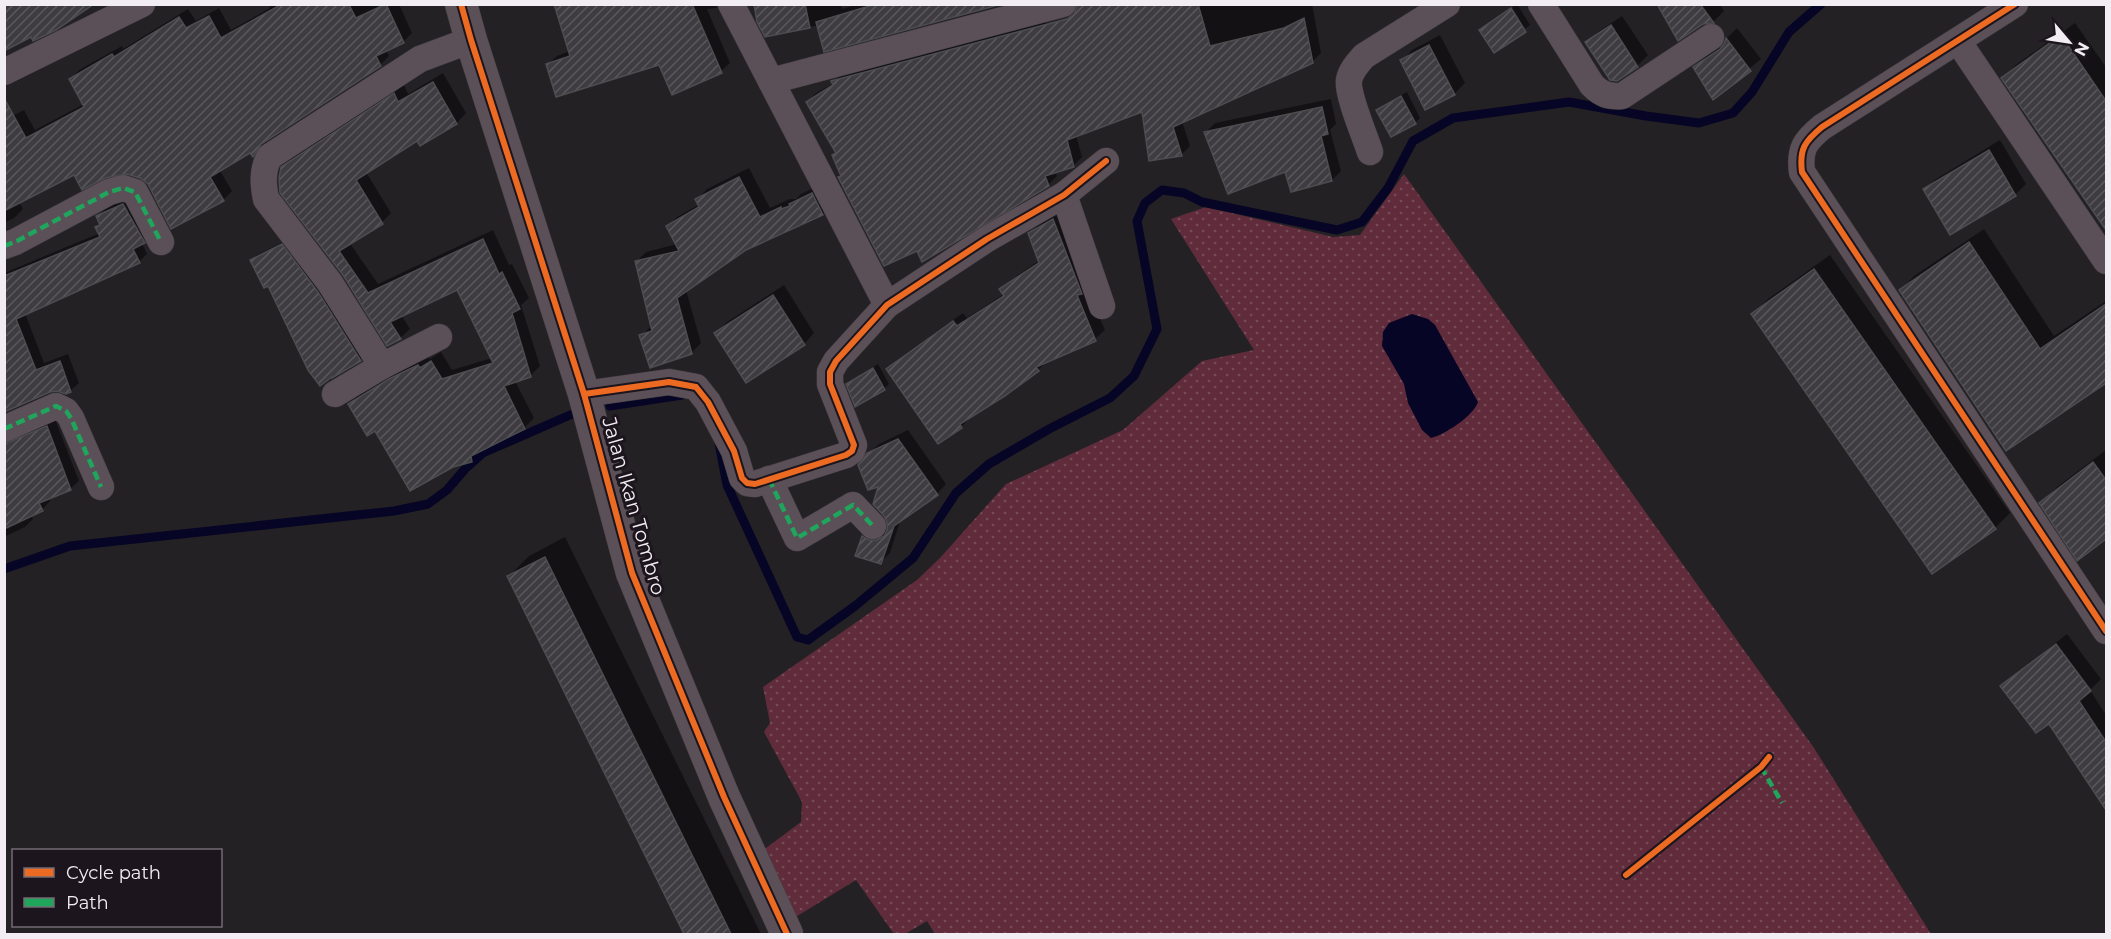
<svg xmlns="http://www.w3.org/2000/svg" width="2111" height="939" viewBox="0 0 2111 939" font-family="Montserrat,sans-serif">
  <style>
    .grass { fill: url(#grass-dots) }
    .water { fill: #060525 }
    .shadow { fill: #0007 }
    .lines { fill: none; stroke-linecap: round; stroke-linejoin: round }
    .stream { stroke: #060525; stroke-width: 9 }
    .building { fill: url(#building-hatch); stroke: #4d4c4f; stroke-width: 1.5 }
    .minor-casing { stroke: #413e41; stroke-width: 27 }
    .tertiary-casing { stroke: #413e41; stroke-width: 33 }
    .minor { stroke: #5b5057; stroke-width: 26 }
    .tertiary { stroke: #5b5057; stroke-width: 32 }
    .quiet { stroke: #20a55d; stroke-width: 4.5; stroke-dasharray: 9 4.5; stroke-linecap: butt }
    .cycleway-casing { stroke: #1c151e; stroke-width: 10 }
    .cycleway { stroke: #ed6a23; stroke-width: 6 }
    .labels { text-anchor: middle; stroke-width: 6; stroke-linejoin: round; paint-order: stroke }
    .street-label { font-size: 20px; fill: #f2edf3; stroke: #1c151e }
  </style>
  <defs>
    <pattern id="grass-dots" width="8" height="8" patternUnits="userSpaceOnUse" patternTransform="scale(1.5)"><rect width="8" height="8" fill="#602b3b"/><path d="M2 2h.1M6 6h.1" fill="none" stroke="#774a58" stroke-width="1.8" stroke-linecap="round"/></pattern>
    <pattern id="building-hatch" width="6" height="6" patternUnits="userSpaceOnUse" patternTransform="scale(1.5)"><rect width="6" height="6" fill="#3e3c40"/><path d="M-1 1l2-2M0 6l6-6M5 7l2-2" fill="none" stroke="#5a585c"/></pattern>
  </defs>
  <rect width="100%" height="100%" fill="#242125"/>
  <!-- grass -->
  <polygon class="grass" points="1404,174 1814,748 1931,934 935,934 927,921 905,934 894,934 856,880 794,918 762,851 801,822 802,802 764,732 770,723 763,687 917,580 940,558 1006,484 1123,430 1202,361 1254,350 1171,219 1206,207 1333,237 1360,235"/>
  <!-- water -->
  <path class="water" d="M 1412,314 L 1428,319 L 1435,325 L 1478,402 C 1473,416 1446,434 1431,438 L 1422,430 L 1408,403 L 1404,384 L 1382,346 L 1383,332 L 1389,323 Z"/>
  <!-- shadow -->
  <g class="shadow">
    <polygon points="269,4 399,4 412,33 403,42 386,50 389,56 380,65 266,139 253,155 250,151 219,169 232,191 223,200 150,184 140,176 119,172 75,173 19,202 23,209 14,218 4,223 4,120 24,110 35,130 84,104 71,79 79,70 122,46 123,49 188,9 196,21 219,8 231,30 270,8"/>
    <polygon points="562,4 719,4 716,8 707,9 730,63 721,71 660,63 548,64 557,56 570,51"/>
    <polygon points="756,4 841,4 842,9 858,4 996,4 819,25 766,36"/>
    <polygon points="1107,4 1312,4 1321,53 1313,61 1182,121 1190,146 1181,155 1143,110 1076,135 1082,157 1073,166 1055,171 1057,176 1048,185 917,249 839,177 842,175 833,155 837,151 807,102 816,93 834,83 842,72 1046,18 1047,30"/>
    <polygon points="1517,4 1530,25 1495,51 1481,30"/>
    <polygon points="1658,4 1723,4 1721,6 1724,11 1714,21 1702,23"/>
    <polygon points="1622,16 1648,55 1637,66 1617,80 1587,42 1598,32"/>
    <polygon points="2075,23 2106,67 2106,226 2003,78 2017,64"/>
    <polygon points="1737,28 1761,59 1714,98 1695,67 1706,56 1726,43 1727,38"/>
    <polygon points="1440,35 1465,83 1454,94 1402,61 1412,50"/>
    <polygon points="443,73 466,113 457,123 420,144 417,139 366,172 391,213 382,222 349,242 378,284 493,230 509,265 512,264 529,298 521,305 540,366 530,376 515,381 534,418 524,428 481,450 472,461 376,429 350,404 359,394 428,356 430,359 441,352 452,370 492,358 458,288 401,315 410,329 400,338 388,344 282,168 292,158 404,85 408,94"/>
    <polygon points="1407,92 1420,118 1415,123 1378,110 1383,105"/>
    <polygon points="1331,99 1336,124 1330,130 1341,171 1332,180 1286,170 1206,132 1215,123"/>
    <polygon points="2000,140 2026,184 2015,195 1951,233 1925,189 1936,179"/>
    <polygon points="749,168 770,208 790,199 796,199 801,194 822,184 832,204 823,214 745,249 686,290 701,343 691,353 641,336 652,325 636,262 646,252 677,244 668,226 677,217 700,204 697,199 707,189"/>
    <polygon points="124,198 152,233 142,243 147,254 139,262 25,313 44,363 68,354 79,383 70,391 50,391 4,411 4,273 100,233 97,228 101,223 98,216 106,208"/>
    <polygon points="1062,211 1086,287 1105,330 1095,339 1048,360 1038,370 1005,395 970,416 970,418 961,427 888,369 898,359 963,313 967,318 1004,294 1001,289 1011,280 1040,260 1030,233 1039,224"/>
    <polygon points="1984,229 2054,336 2106,301 2106,381 2006,449 1901,290 1914,276"/>
    <polygon points="287,240 365,355 360,360 269,284 252,261 257,255"/>
    <polygon points="1830,255 2010,513 1995,528 1753,314 1768,299"/>
    <polygon points="784,285 814,333 804,344 716,333 727,322"/>
    <polygon points="878,364 889,384 884,389 848,384"/>
    <polygon points="55,419 79,481 70,489 48,498 50,501 42,510 31,515 33,519 25,527 4,537 4,433"/>
    <polygon points="908,430 946,484 937,494 901,518 890,553 880,563 863,537 873,527 879,531 889,530 881,485 868,454 879,444"/>
    <polygon points="2106,450 2106,537 2078,559 2041,503 2057,487"/>
    <polygon points="565,537 761,934 686,934 509,576 529,556"/>
    <polygon points="2067,634 2101,679 2090,690 2106,715 2106,808 2049,721 2002,686 2013,676"/>
  </g>
  <g class="lines">
    <!-- stream -->
    <g class="stream">
      <polyline points="610,406 682,395"/>
      <polyline points="719,443 727,485 797,637 808,640 855,606 913,558 956,493 989,464 1049,429 1110,398 1134,376 1157,329 1137,221 1145,203 1162,190 1184,193 1202,202 1337,230 1362,222 1388,188 1413,141 1453,118 1569,102 1646,116 1699,123 1733,113 1752,92 1789,32 1821,4"/>
      <polyline points="4,569 70,546 394,511 428,504 447,490 465,469 483,453 570,415 581,412"/>
    </g>
  </g>
  <!-- building -->
  <g class="building">
    <polygon points="4,4 94,4 56,30 33,41 31,37 4,51"/>
    <polygon points="282,4 349,5 356,18 386,4 404,43 376,56 381,66 261,144 253,157 250,153 210,177 224,201 171,229 148,184 140,178 127,174 105,178 82,190 74,175 4,211 4,98 26,138 84,107 69,79 112,54 114,57 179,17 186,28 209,16 221,38"/>
    <polygon points="554,4 692,4 722,73 672,95 659,65 556,97 546,64 570,56"/>
    <polygon points="754,4 805,4 810,28 765,37 757,22"/>
    <polygon points="876,4 1002,4 824,52 816,22"/>
    <polygon points="1078,4 1198,4 1210,46 1284,28 1304,18 1313,63 1173,127 1182,156 1149,161 1142,112 1067,140 1074,167 1045,176 1049,186 922,262 917,251 884,266 838,177 841,176 832,155 836,153 806,102 833,85 831,81 1067,19 1074,14"/>
    <polygon points="1657,4 1700,4 1714,23 1703,24 1678,41"/>
    <polygon points="1511,8 1526,32 1494,53 1479,30"/>
    <polygon points="1611,25 1638,67 1617,81 1610,80 1585,42"/>
    <polygon points="2061,35 2106,101 2106,230 2001,78"/>
    <polygon points="1726,38 1751,71 1713,100 1693,67 1720,49 1724,44"/>
    <polygon points="1429,45 1455,95 1425,110 1400,60"/>
    <polygon points="433,82 457,124 420,146 417,141 356,180 383,224 339,251 368,293 483,239 499,274 502,272 520,309 512,313 531,377 504,386 525,429 471,456 472,462 453,467 410,491 375,431 367,436 348,404 389,379 418,365 420,368 431,361 442,379 493,363 457,290 390,322 401,339 387,346 343,275 280,193 279,178 281,167 394,93 398,102"/>
    <polygon points="1401,96 1416,124 1391,137 1376,110"/>
    <polygon points="1322,107 1328,134 1321,136 1332,181 1291,192 1285,172 1228,194 1204,132"/>
    <polygon points="1989,150 2016,196 1950,235 1923,189"/>
    <polygon points="739,177 760,217 781,207 781,209 790,206 789,204 812,193 823,215 746,250 677,298 692,354 650,368 639,335 652,331 635,261 679,251 666,226 699,207 695,199"/>
    <polygon points="123,204 145,243 133,249 140,263 16,319 36,370 60,361 71,392 66,394 57,391 50,392 4,412 4,276 100,237 95,227 100,225 96,216"/>
    <polygon points="1053,219 1082,294 1077,295 1096,341 1036,367 1039,371 1005,396 960,424 962,428 938,444 886,369 953,321 957,326 1004,296 999,289 1039,263 1028,233"/>
    <polygon points="1969,242 2040,349 2106,304 2106,383 2006,451 1899,290"/>
    <polygon points="282,244 318,292 361,361 332,378 332,377 320,386 308,370 268,286 264,288 250,260"/>
    <polygon points="1814,269 1996,529 1932,574 1751,314"/>
    <polygon points="773,295 805,345 746,383 714,333"/>
    <polygon points="873,368 885,390 855,407 846,384"/>
    <polygon points="47,426 71,490 39,503 43,511 4,529 4,444"/>
    <polygon points="898,439 938,495 894,526 881,564 855,556 862,536 869,540 877,540 884,536 887,530 887,522 884,516 873,504 878,487 868,490 858,465 867,453"/>
    <polygon points="2093,462 2106,480 2106,539 2077,561 2039,503"/>
    <polygon points="545,557 731,934 684,934 507,576"/>
    <polygon points="2056,644 2091,691 2079,701 2106,742 2106,810 2049,724 2036,733 2000,686"/>
  </g>
  <g class="lines">
    <!-- minor casing -->
    <g class="minor-casing">
      <g id="minor">
        <polyline points="731,4 887,305"/>
        <path d="M 1541,4 L 1592,85 C 1601,94 1608,97 1622,96 L 1711,37"/>
        <path d="M 2015,4 L 1822,127 C 1805,141 1799,149 1802,172 L 2106,631"/>
        <polyline points="1958,41 2106,261"/>
        <polyline points="4,72 142,4"/>
        <polyline points="771,81 1063,4"/>
        <path d="M 1370,152 C 1365,136 1347,95 1349,80 C 1351,70 1358,63 1364,56 L 1447,4"/>
        <polyline points="1064,195 1102,306"/>
        <polyline points="4,246 15,242 109,192 123,188 135,192 161,242"/>
        <path d="M 382,366 L 330,283 L 266,199 C 263,184 262,171 269,157 L 420,59 L 471,40"/>
        <polyline points="335,394 382,366 439,337"/>
        <polyline points="584,394 669,382 696,387 708,402 734,451 742,478 747,483 755,484 846,455 852,451 854,445 830,384 830,372 836,361 887,305 987,239 1064,195 1106,161"/>
        <polyline points="4,429 56,406 66,411 71,418 101,487"/>
        <polyline points="769,479 797,538 853,505 873,526"/>
      </g>
    </g>
    <!-- tertiary casing -->
    <g class="tertiary-casing">
      <polyline id="tertiary" points="461,4 471,40 584,394 632,573 724,797 787,934"/>
    </g>
    <!-- minor -->
    <use href="#minor" class="minor"/>
    <!-- tertiary -->
    <use href="#tertiary" class="tertiary"/>
    <!-- quiet -->
    <g class="quiet">
      <polyline points="4,246 15,242 109,192 123,188 135,192 161,242"/>
      <polyline points="4,429 56,406 66,411 71,418 101,487"/>
      <polyline points="769,479 797,538 853,505 873,526"/>
      <polyline points="1761,767 1782,803"/>
    </g>
    <!-- cycleway casing -->
    <g class="cycleway-casing">
      <g id="cycleway">
        <polyline points="461,4 471,40 584,394 632,573 724,797 787,934"/>
        <path d="M 2015,4 L 1822,127 C 1805,141 1799,149 1802,172 L 2106,631"/>
        <polyline points="584,394 669,382 696,387 708,402 734,451 742,478 747,483 755,484 846,455 852,451 854,445 830,384 830,372 836,361 887,305 987,239 1064,195 1106,161"/>
        <polyline points="1626,875 1761,767 1769,757"/>
      </g>
    </g>
    <!-- cycleway -->
    <use href="#cycleway" class="cycleway"/>
  </g>
  <g class="labels">
    <!-- street labels -->
    <g class="street-label">
      <text transform="translate(634 506) rotate(74)" y="7">Jalan Ikan Tombro</text>
    </g>
  </g>
  <!-- border -->
  <rect width="2111" height="939" fill="none" stroke="#f2edf3" stroke-width="12"/>
  <!-- legend -->
  <rect x="12" y="849" width="210" height="78" fill="#1c151e" stroke="#726b73" stroke-width="1.5"/>
  <rect x="24" y="868" width="30" height="9" fill="#ed6a23" stroke="#726b73" stroke-width="1.5"/>
  <text x="66" y="879" font-size="18" fill="#f2edf3">Cycle path</text>
  <rect x="24" y="898" width="30" height="9" fill="#20a55d" stroke="#726b73" stroke-width="1.5"/>
  <text x="66" y="909" font-size="18" fill="#f2edf3">Path</text>
  <!-- north arrow -->
  <g transform="translate(2069 42) rotate(119)" stroke="#1c151e" stroke-width="4.5" paint-order="stroke">
  <path d="M0-4.5L10 22L0 15L-10 22Z" fill="#f2edf3"/>
  <text y="-9" font-size="16" font-weight="bold" text-anchor="middle" fill="#f2edf3">N</text>
  </g>
</svg>
